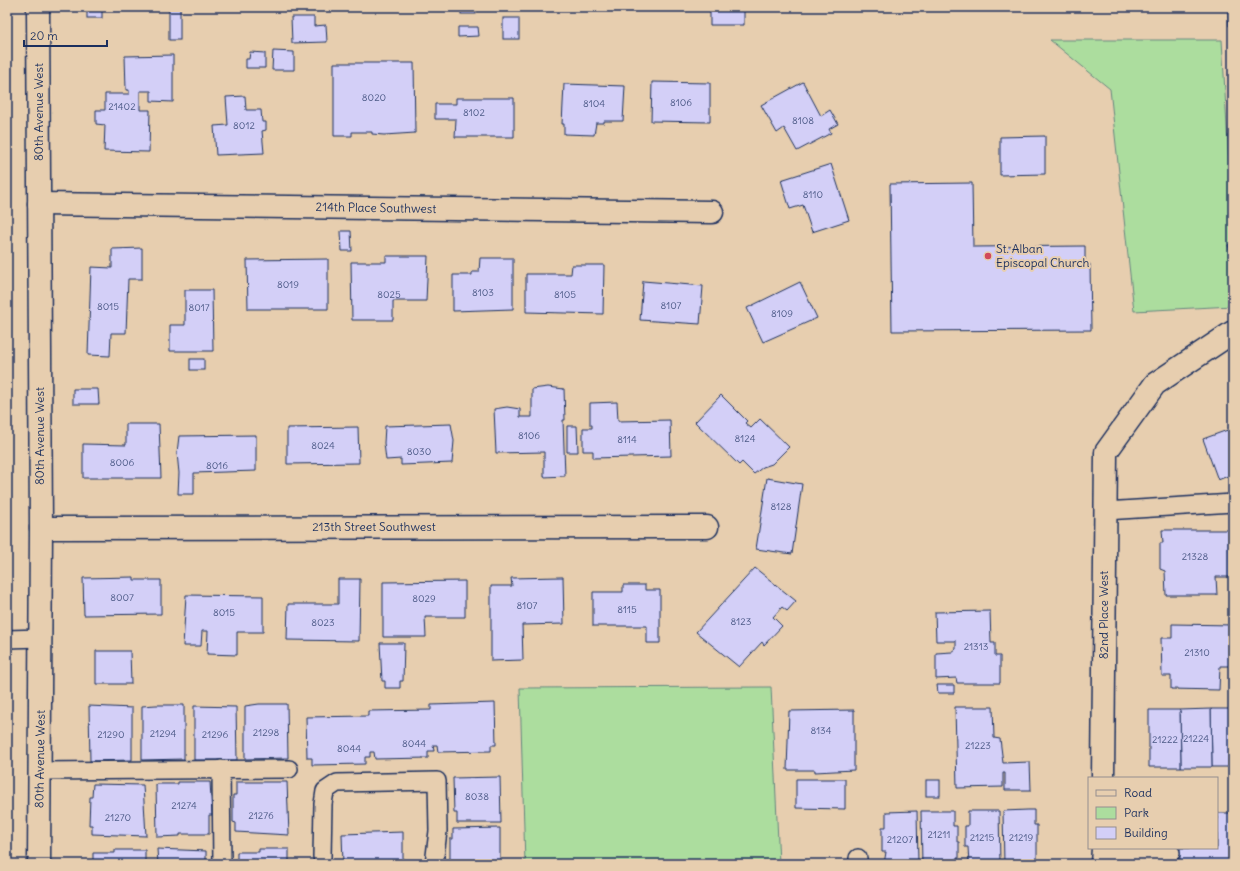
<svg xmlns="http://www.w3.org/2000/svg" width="1240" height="871" viewBox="0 0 1240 871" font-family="Delius,sans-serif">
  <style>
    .green { fill: #acdd9e; stroke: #64867e }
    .building { fill: #d3cff7; stroke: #1b2f5e }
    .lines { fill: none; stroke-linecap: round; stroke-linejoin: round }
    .service-casing { stroke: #1b2f5e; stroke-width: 20 }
    .minor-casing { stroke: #1b2f5e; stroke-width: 25 }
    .tertiary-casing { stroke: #1b2f5e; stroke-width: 25 }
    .service { stroke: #e7ceaf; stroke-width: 17 }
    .minor { stroke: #e7ceaf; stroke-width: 22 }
    .tertiary { stroke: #e7ceaf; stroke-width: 22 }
    .poi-dot { fill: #d1495b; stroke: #e7ceaf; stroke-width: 1.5 }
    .labels { text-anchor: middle; stroke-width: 4; stroke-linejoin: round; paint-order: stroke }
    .number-label { font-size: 10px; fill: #495784 }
    .street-label { font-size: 12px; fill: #1b2f5e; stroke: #e7ceaf }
    .poi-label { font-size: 12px; fill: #1b2f5e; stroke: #e7ceaf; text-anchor: start }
  </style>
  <rect width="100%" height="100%" fill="#e7ceaf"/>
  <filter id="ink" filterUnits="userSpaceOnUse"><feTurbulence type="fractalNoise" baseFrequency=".025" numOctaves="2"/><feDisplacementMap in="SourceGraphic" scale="8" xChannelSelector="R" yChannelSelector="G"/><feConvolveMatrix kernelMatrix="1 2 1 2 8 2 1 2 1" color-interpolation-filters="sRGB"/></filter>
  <g filter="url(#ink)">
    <!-- green -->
    <g class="green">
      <polygon points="1050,40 1222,40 1233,233 1233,306 1134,311 1110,89"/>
      <polygon points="771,687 779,864 525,864 520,688"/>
    </g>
    <!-- building -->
    <g class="building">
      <rect x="87" y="7" width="15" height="11"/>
      <rect x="169" y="7" width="11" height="33"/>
      <rect x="461" y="7" width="15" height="7"/>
      <polygon points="710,7 794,7 744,7 744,25 710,25"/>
      <polygon points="1228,12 1233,12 1233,26 1229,26"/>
      <polygon points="291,17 314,17 314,26 326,25 327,42 292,43"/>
      <rect x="503" y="18" width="16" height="21"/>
      <polygon points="458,27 478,27 479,36 458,37"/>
      <polygon points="273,51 294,52 294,70 272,70"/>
      <polygon points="250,52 265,53 265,68 246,68 246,59 249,59"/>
      <polygon points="173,55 173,102 151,101 151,91 140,91 140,110 150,110 149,152 104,151 105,125 96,124 96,110 105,110 105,94 129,94 129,90 126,90 125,56"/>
      <polygon points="334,63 414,63 415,133 384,135 372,134 372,132 352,132 352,136 334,136"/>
      <polygon points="652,82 710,83 710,122 651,121"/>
      <polygon points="803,82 821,116 830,110 838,124 829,129 831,133 797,151 784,128 777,133 761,105"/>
      <polygon points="564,84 625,86 623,121 604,121 604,123 596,123 594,135 564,134 564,124 562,124"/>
      <polygon points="245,96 246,110 261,110 262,122 266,122 266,130 262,131 264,153 216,155 214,126 228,125 226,97"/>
      <polygon points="456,98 514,98 514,137 455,137 456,119 435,119 435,104 456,104"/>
      <polygon points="1230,130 1233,130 1233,155 1229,155"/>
      <polygon points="1045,136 1045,174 1000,175 1000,137"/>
      <polygon points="831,164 849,220 812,232 803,205 790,209 781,180"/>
      <polygon points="972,183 973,247 1085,246 1085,264 1090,264 1091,330 892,331 890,184"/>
      <polygon points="341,231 351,231 352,251 342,251"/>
      <polygon points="1233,243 1233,261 1228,245"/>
      <polygon points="142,248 142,279 128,279 126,333 111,333 110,356 88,355 91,267 112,268 112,249"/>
      <polygon points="386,256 428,256 426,301 393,301 393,320 352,320 351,262 386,262"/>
      <polygon points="480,258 513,258 513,309 453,311 453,275 472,275 472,272 479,272"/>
      <polygon points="328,259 328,309 248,309 247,260"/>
      <polygon points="572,265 604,265 603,314 526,312 526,274 571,274"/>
      <polygon points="643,281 703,286 700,324 640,320"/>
      <polygon points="800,282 817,318 763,342 747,308"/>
      <polygon points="185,290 212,290 213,351 170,351 170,325 185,325"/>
      <rect x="190" y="359" width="14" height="11"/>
      <polygon points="548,387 564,389 565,420 563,420 565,476 544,477 544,452 496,453 494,409 507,407 520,409 520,417 532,417 532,389"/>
      <polygon points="73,389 98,389 99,404 73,404"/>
      <polygon points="721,395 747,421 745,423 751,428 760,419 789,447 772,464 763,467 754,474 742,462 739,465 695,422"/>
      <polygon points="617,402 618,421 670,420 671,456 593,458 593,451 583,451 583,428 592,428 592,425 590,425 590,403"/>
      <polygon points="126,424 159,424 161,478 83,478 83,444 126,445"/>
      <polygon points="451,424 454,441 452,463 401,465 401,459 386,460 384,443 385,426"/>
      <polygon points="567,426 577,426 578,452 567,452"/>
      <polygon points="358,427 359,463 287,464 287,428"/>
      <polygon points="1233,428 1233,474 1218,480 1203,439"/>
      <polygon points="256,435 256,471 194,473 194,494 178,494 179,473 177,453 179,436"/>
      <polygon points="767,478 802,484 792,554 756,549"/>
      <polygon points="1162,530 1229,530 1230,577 1216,577 1217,595 1166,595 1165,571 1160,569 1160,543 1163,543"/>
      <polygon points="755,568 796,601 787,611 782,607 773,617 782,626 764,645 762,642 739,667 696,632"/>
      <polygon points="134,577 134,580 161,580 161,614 84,615 83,578"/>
      <polygon points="561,577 563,577 564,624 522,625 523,660 491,661 491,586 512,586 511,578"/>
      <polygon points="338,579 360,579 359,641 287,640 288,604 338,604"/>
      <polygon points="465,581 465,617 425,617 426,637 383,637 383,582"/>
      <polygon points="623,585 645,585 645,590 660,590 660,643 647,643 647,626 593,626 593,592 623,592"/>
      <polygon points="186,595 263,596 263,632 237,632 237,655 207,654 208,631 202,631 201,646 183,646"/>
      <polygon points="990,611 991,643 995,643 995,656 1000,656 1000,683 957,683 956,678 936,679 936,653 952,652 956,649 956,641 936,641 935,612"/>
      <polygon points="1172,624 1233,625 1233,666 1220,666 1219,690 1171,689 1171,676 1162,676 1161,638 1172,638"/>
      <polygon points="380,643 404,643 403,681 400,681 400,688 385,688 385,681 382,681"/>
      <polygon points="96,651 130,651 131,684 96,684"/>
      <polygon points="937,685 954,685 954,693 938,693"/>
      <polygon points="495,703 496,745 491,745 491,751 438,752 437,745 433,745 434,751 428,751 428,758 375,759 374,752 370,752 370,757 365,757 365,764 312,765 312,758 307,758 306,717 368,716 368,711 431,710 431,705"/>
      <polygon points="259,704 287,704 288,758 245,759 245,706"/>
      <polygon points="156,705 184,705 184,759 142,760 142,706"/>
      <polygon points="89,706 132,708 132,760 90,761"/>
      <polygon points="194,706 236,707 237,760 194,760"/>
      <polygon points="955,707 993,707 994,738 1000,739 1003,763 1030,762 1031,790 1005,790 1005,773 1003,773 1003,787 957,788"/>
      <polygon points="1211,709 1233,709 1233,767 1212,767"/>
      <polygon points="1211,709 1212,767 1181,767 1180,710"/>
      <polygon points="854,710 854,770 815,772 815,770 787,770 789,711"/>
      <polygon points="1149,710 1180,710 1181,767 1149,767"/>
      <polygon points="500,777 501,823 457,823 457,813 454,813 453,778"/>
      <polygon points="796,779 845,779 845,809 796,808"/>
      <rect x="926" y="780" width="14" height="16"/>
      <polygon points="178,782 210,782 212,815 209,815 209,834 180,834 180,836 157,837 156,784 178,784"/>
      <polygon points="236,782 287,782 289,835 236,832 236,823 233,822 233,795 236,795"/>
      <polygon points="93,784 143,785 146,836 92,834 92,825 89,825 90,797 92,797"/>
      <polygon points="1028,810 1034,810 1034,825 1037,825 1037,864 1004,864 1003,811"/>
      <polygon points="917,811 918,864 884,864 886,852 882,852 882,827 886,827 886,812"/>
      <polygon points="921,811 953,811 953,826 957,826 957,842 959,842 959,858 956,858 956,864 922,864"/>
      <polygon points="968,811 999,811 1000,864 969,864 968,847 965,847 965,826 968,826"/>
      <polygon points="1217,813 1233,813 1233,864 1180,864 1180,848 1217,848"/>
      <polygon points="500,828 500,864 450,864 450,839 453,839 453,829"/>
      <polygon points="403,832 403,864 343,864 342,834"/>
      <polygon points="157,849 206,851 206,864 158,864"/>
      <polygon points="259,849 289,849 289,864 234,864 237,863 237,852 259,852"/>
      <polygon points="115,850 145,850 145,864 93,864 93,853 115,853"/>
    </g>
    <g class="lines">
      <!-- service casing -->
      <g class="service-casing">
        <g id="service">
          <polyline points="1105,511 1233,503"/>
          <polyline points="7,639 41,638"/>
          <polyline points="221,769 222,864"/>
          <polyline points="40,771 289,769"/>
          <polyline points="1103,853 1171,853"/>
          <polyline points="322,857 323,804 325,791 337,783 437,781 438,831 434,864"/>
          <polyline points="858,864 858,858"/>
        </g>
      </g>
      <!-- minor casing -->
      <g class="minor-casing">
        <g id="minor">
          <polyline points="39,204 712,212"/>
          <polyline points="41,528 707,527"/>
          <polyline points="1103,778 1106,452 1155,384 1233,332"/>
          <polyline points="1102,864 1103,848"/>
        </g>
      </g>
      <!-- tertiary casing -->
      <g class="tertiary-casing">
        <polyline id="tertiary" points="38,7 41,528 39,864"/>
      </g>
      <!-- service -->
      <use href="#service" class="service"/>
      <!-- minor -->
      <use href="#minor" class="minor"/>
      <!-- tertiary -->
      <use href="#tertiary" class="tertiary"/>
    </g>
  </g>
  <!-- markers -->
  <circle class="poi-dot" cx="988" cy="256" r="4"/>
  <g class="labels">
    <!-- number labels -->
    <g class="number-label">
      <text x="374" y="101">8020</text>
      <text x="681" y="106">8106</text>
      <text x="594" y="107">8104</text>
      <text x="122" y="110">21402</text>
      <text x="474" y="116">8102</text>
      <text x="803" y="124">8108</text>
      <text x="244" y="129">8012</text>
      <text x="813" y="198">8110</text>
      <text x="288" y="288">8019</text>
      <text x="483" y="296">8103</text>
      <text x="389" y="298">8025</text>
      <text x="565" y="298">8105</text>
      <text x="671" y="309">8107</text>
      <text x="108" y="310">8015</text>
      <text x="199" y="311">8017</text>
      <text x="782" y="317">8109</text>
      <text x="529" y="439">8106</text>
      <text x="745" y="442">8124</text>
      <text x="627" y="443">8114</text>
      <text x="323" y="449">8024</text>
      <text x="419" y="455">8030</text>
      <text x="122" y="466">8006</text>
      <text x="217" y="469">8016</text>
      <text x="781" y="510">8128</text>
      <text x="1195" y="560">21328</text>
      <text x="122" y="601">8007</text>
      <text x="424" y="602">8029</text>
      <text x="527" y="609">8107</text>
      <text x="627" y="613">8115</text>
      <text x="224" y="616">8015</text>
      <text x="741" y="625">8123</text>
      <text x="323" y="626">8023</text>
      <text x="976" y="650">21313</text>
      <text x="1197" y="656">21310</text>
      <text x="821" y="734">8134</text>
      <text x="266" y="736">21298</text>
      <text x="163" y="737">21294</text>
      <text x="111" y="738">21290</text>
      <text x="215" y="738">21296</text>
      <text x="1196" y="742">21224</text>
      <text x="1165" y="743">21222</text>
      <text x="414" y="747">8044</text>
      <text x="978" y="749">21223</text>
      <text x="349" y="752">8044</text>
      <text x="477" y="800">8038</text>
      <text x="184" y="809">21274</text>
      <text x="261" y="819">21276</text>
      <text x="118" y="821">21270</text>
      <text x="939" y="838">21211</text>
      <text x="982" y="841">21215</text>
      <text x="1021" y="841">21219</text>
      <text x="900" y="843">21207</text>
    </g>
    <!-- street labels -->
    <g class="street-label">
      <text transform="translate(39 112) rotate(-90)" y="4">80th Avenue West</text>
      <text transform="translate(376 208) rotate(1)" y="4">214th Place Southwest</text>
      <text transform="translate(40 436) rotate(-90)" y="4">80th Avenue West</text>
      <text x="374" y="531">213th Street Southwest</text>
      <text transform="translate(1104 615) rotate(-90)" y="4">82nd Place West</text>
      <text transform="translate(40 759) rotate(-89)" y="4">80th Avenue West</text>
    </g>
    <!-- poi labels -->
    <g class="poi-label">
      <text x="996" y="253">St. Alban<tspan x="996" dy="14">Episcopal Church</tspan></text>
    </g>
  </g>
  <!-- margin -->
  <rect width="1240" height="871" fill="none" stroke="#e7ceaf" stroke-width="24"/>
  <rect x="12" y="12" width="1216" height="847" fill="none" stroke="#1b2f5e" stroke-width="1.5" filter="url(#ink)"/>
  <!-- legend -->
  <rect x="1088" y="777" width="130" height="72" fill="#e7ceaf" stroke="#958e8f"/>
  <rect x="1096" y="790" width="20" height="6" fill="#e7ceaf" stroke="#958e8f"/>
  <text x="1124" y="797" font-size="12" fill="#1b2f5e">Road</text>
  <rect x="1096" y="807" width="20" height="12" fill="#acdd9e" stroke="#958e8f"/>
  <text x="1124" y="817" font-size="12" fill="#1b2f5e">Park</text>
  <rect x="1096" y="827" width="20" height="12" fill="#d3cff7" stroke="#958e8f"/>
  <text x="1124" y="837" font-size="12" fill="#1b2f5e">Building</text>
  <!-- scale -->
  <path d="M24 40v6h83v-6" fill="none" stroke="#1b2f5e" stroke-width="2"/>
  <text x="30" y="40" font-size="12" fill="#1b2f5e" stroke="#e7ceaf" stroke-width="3" paint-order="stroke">20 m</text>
</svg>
